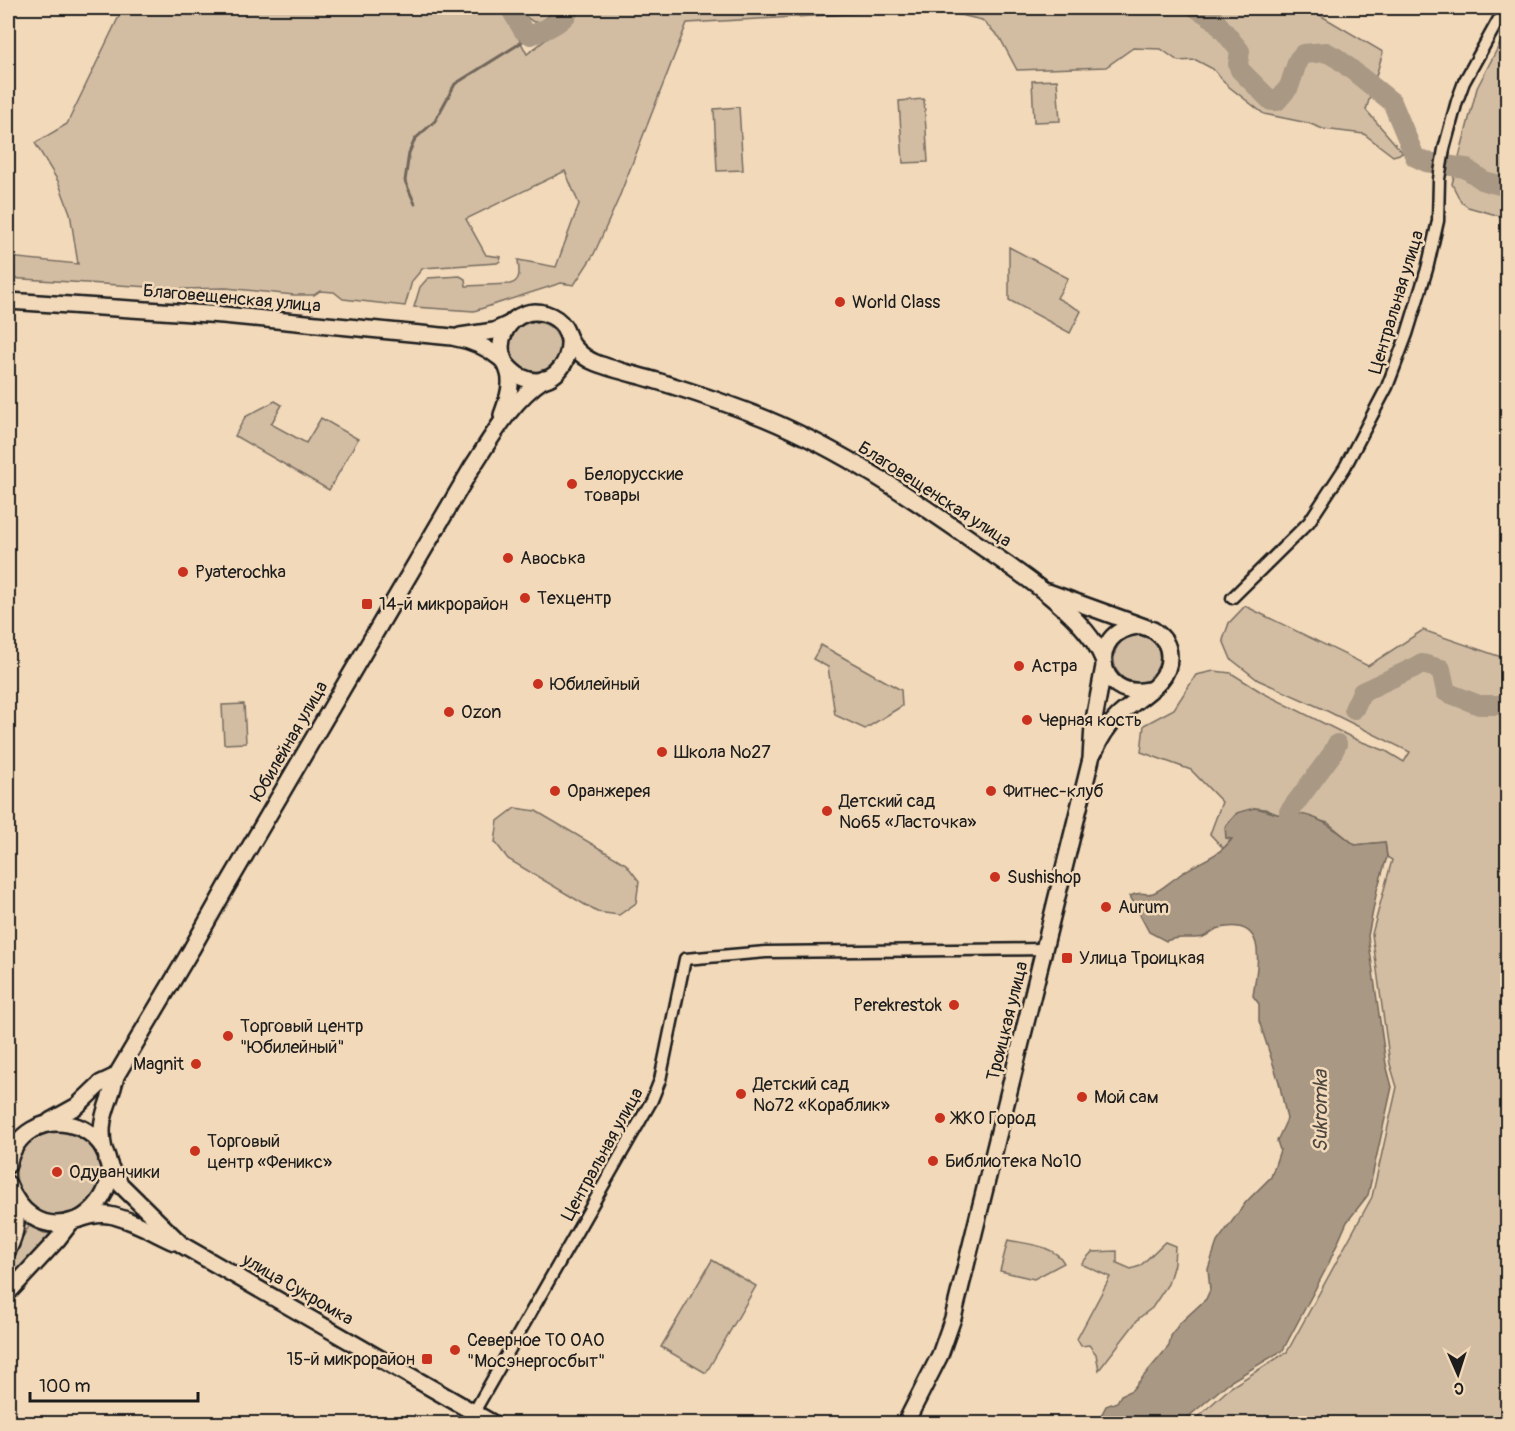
<svg xmlns="http://www.w3.org/2000/svg" width="1515" height="1431" viewBox="0 0 1515 1431" font-family="Pangolin,sans-serif">
  <style>
    .green { fill: #d2bda3; stroke: #776c60; stroke-width: 1.5 }
    .water { fill: #a99884; stroke: #71665a; stroke-width: 1.5 }
    .lines { fill: none; stroke-linecap: round; stroke-linejoin: round }
    .stream { stroke: #71665a; stroke-width: 3 }
    .river { stroke: #a99884; stroke-width: 20 }
    .street-casing { stroke: #1c1c1c; stroke-width: 15 }
    .secondary-casing { stroke: #1c1c1c; stroke-width: 20 }
    .street { stroke: #f2d9ba; stroke-width: 10 }
    .secondary { stroke: #f2d9ba; stroke-width: 15 }
    .poi-dot { fill: #c8321e; stroke: #f2d9ba; stroke-width: 2 }
    .labels { text-anchor: middle; stroke-width: 5; stroke-linejoin: round; paint-order: stroke }
    .street-label { font-size: 18px; fill: #1c1c1c; stroke: #f2d9ba }
    .poi-label { font-size: 18px; fill: #1c1c1c; stroke: #f2d9ba; text-anchor: start }
    .water-label { font-size: 20px; font-style: italic; fill: #4d4740; stroke: #f2d9ba }
  </style>
  <rect width="100%" height="100%" fill="#f2d9ba"/>
  <filter id="ink" filterUnits="userSpaceOnUse"><feTurbulence type="fractalNoise" baseFrequency=".0167" numOctaves="2"/><feDisplacementMap in="SourceGraphic" scale="12" xChannelSelector="R" yChannelSelector="G"/><feConvolveMatrix kernelMatrix="1 2 1 2 8 2 1 2 1" color-interpolation-filters="sRGB"/></filter>
  <g filter="url(#ink)">
    <!-- green -->
    <g class="green">
      <path d="M 123,8 L 503,8 L 527,54 L 566,24 L 580,8 L 1308,8 L 1383,52 L 1366,110 L 1403,153 L 1393,156 L 1364,134 L 1323,129 L 1308,123 L 1264,114 L 1228,86 L 1213,69 L 1196,60 L 1178,61 L 1161,49 L 1133,48 L 1106,67 L 1017,70 L 1000,38 L 982,20 L 935,9 L 687,23 L 618,200 L 594,254 L 574,285 L 561,283 L 474,311 L 414,307 L 420,287 L 428,278 L 460,276 L 465,279 L 466,286 L 510,284 C 522,281 519,270 518,260 L 556,267 L 579,204 L 565,171 L 466,219 L 486,255 L 501,257 L 500,261 L 497,263 L 423,268 L 412,281 L 405,306 L 343,299 L 334,292 L 320,291 L 314,295 L 294,295 L 226,288 L 182,289 L 8,278 L 8,257 L 78,264 L 70,213 L 58,181 L 35,143 L 67,124 Z"/>
      <path d="M 519,8 L 557,8 C 540,26 533,28 519,8 Z"/>
      <polygon points="1507,30 1508,218 1507,218 1468,207 1461,202 1452,184 1477,88"/>
      <polygon points="1057,80 1060,121 1034,122 1032,81"/>
      <polygon points="924,99 928,162 903,163 899,101"/>
      <polygon points="739,107 743,170 717,171 714,109"/>
      <polygon points="1009,247 1068,278 1057,298 1081,311 1070,333 1009,300"/>
      <circle cx="535" cy="347" r="25"/>
      <polygon points="275,401 282,405 271,424 306,443 321,418 358,439 329,490 235,436 245,417"/>
      <polygon points="1245,606 1368,666 1423,630 1507,659 1507,1423 1191,1423 1231,1387 1287,1352 1372,1197 1397,1087 1390,1064 1372,934 1392,860 1387,857 1385,842 1355,845 1328,823 1289,812 1279,815 1265,809 1254,808 1224,849 1210,834 1222,802 1191,770 1141,752 1144,725 1174,709 1196,675 1214,671 1231,673 1263,693 1357,740 1386,751 1404,762 1410,752 1321,708 1258,680 1231,659 1223,640 1229,623"/>
      <circle cx="1138" cy="659" r="24"/>
      <polygon points="821,645 901,690 902,706 865,729 835,715 828,667 813,659"/>
      <polygon points="244,704 246,743 224,744 222,705"/>
      <polygon points="515,808 536,811 626,864 639,881 636,903 619,915 597,912 508,859 495,842 498,821"/>
      <circle cx="58" cy="1173" r="42"/>
      <polygon points="29,1226 44,1233 54,1234 8,1282 8,1264"/>
      <path d="M 1008,1240 C 1026,1244 1055,1245 1064,1263 L 1034,1279 L 1000,1271 Z"/>
      <polygon points="1165,1242 1175,1246 1174,1264 1168,1284 1152,1308 1139,1318 1099,1370 1096,1354 1089,1345 1081,1346 1077,1339 1110,1277 1081,1264 1092,1252 1117,1251 1117,1263 1131,1269 1140,1266"/>
      <polygon points="712,1260 756,1286 706,1373 661,1347"/>
    </g>
    <!-- water -->
    <path class="water" d="M 1254,808 C 1263,809 1269,812 1277,814 C 1282,815 1287,812 1291,813 C 1318,814 1335,829 1355,845 L 1385,842 L 1387,857 L 1377,890 L 1368,936 L 1386,1064 L 1392,1087 L 1368,1195 L 1347,1222 L 1328,1265 L 1283,1350 L 1228,1383 L 1181,1423 L 1093,1423 L 1099,1419 L 1106,1406 L 1117,1402 L 1121,1395 L 1132,1390 L 1169,1346 L 1171,1336 L 1179,1324 L 1206,1299 L 1210,1290 L 1208,1269 L 1217,1242 L 1246,1202 L 1271,1177 L 1280,1150 L 1277,1141 L 1287,1119 L 1279,1082 L 1259,1021 L 1259,1004 L 1253,996 C 1257,967 1270,917 1220,928 C 1213,929 1209,935 1203,937 C 1191,940 1178,935 1166,941 L 1149,932 L 1130,896 C 1142,890 1144,896 1153,893 C 1163,889 1168,883 1177,877 C 1195,862 1218,858 1232,839 L 1226,838 L 1225,827 L 1237,813 Z"/>
    <g class="lines">
      <!-- stream -->
      <polyline class="stream" points="415,204 405,181 409,153 415,139 435,121 455,84 516,46 531,35"/>
      <!-- river -->
      <g class="river">
        <path d="M 510,8 L 523,30 L 531,35 C 543,31 567,21 570,8"/>
        <polyline points="1196,8 1214,19 1240,51 1238,64 1240,70 1271,101 1277,101 1289,87 1298,60 1303,54 1326,52 1337,58 1392,102 1415,157 1426,162 1465,168 1484,181 1508,187"/>
        <polyline points="1354,709 1362,692 1422,664 1441,669 1446,692 1479,705 1508,705"/>
        <polyline points="1289,837 1289,812 1332,754 1337,744"/>
      </g>
      <!-- street casing -->
      <g class="street-casing">
        <g id="street">
          <polyline points="1232,598 1309,522 1345,467 1387,387 1407,334 1427,269 1438,221 1439,179 1444,149 1457,101 1464,82 1505,8"/>
          <polyline points="474,1412 652,1100 660,1080 685,959 766,952 1044,949"/>
        </g>
      </g>
      <!-- secondary casing -->
      <g class="secondary-casing">
        <g id="secondary">
          <path d="M 8,301 L 223,315 L 452,337 C 469,340 487,347 500,358 C 507,364 511,372 521,377 C 548,390 571,367 569,339"/>
          <polyline points="460,336 494,331 509,324"/>
          <path d="M 502,415 C 506,404 511,392 510,380 C 510,370 504,363 502,354 C 498,338 508,320 524,314 C 538,309 555,314 564,327 C 568,334 569,341 574,347 C 580,354 588,360 596,363 C 615,370 637,375 657,381 C 693,392 729,404 764,418 C 844,451 912,498 982,547 C 1020,573 1086,616 1103,659"/>
          <path d="M 1048,592 L 1153,630 C 1163,637 1169,644 1169,657 C 1170,685 1136,698 1117,717 C 1107,727 1100,739 1094,752"/>
          <path d="M 1138,626 C 1086,631 1096,701 1148,690"/>
          <polyline points="50,1121 77,1106 101,1083 116,1076"/>
          <path d="M 104,1150 C 97,1117 110,1105 116,1076 L 191,950 L 227,886 L 471,469 C 492,437 511,401 544,379"/>
          <polyline points="107,1160 114,1175 121,1185 182,1245 494,1424"/>
          <path d="M 8,1165 C 23,1097 121,1118 108,1183 C 104,1199 94,1210 80,1219"/>
          <path d="M 8,1184 C 19,1211 41,1232 73,1221 C 85,1217 96,1213 109,1215 C 131,1219 154,1233 174,1242"/>
          <path d="M 8,1250 C 17,1232 18,1218 13,1198"/>
          <polyline points="8,1293 57,1240 71,1222"/>
          <polyline points="905,1424 940,1355 953,1318 1091,759 1093,725 1104,666"/>
        </g>
      </g>
      <!-- street -->
      <use href="#street" class="street"/>
      <!-- secondary -->
      <use href="#secondary" class="secondary"/>
    </g>
  </g>
  <!-- markers -->
  <g class="poi-dot">
    <circle cx="840" cy="302" r="6"/>
    <circle cx="572" cy="484" r="6"/>
    <circle cx="508" cy="558" r="6"/>
    <circle cx="183" cy="572" r="6"/>
    <circle cx="525" cy="598" r="6"/>
    <rect x="361" y="598" width="12" height="12" rx="3"/>
    <circle cx="1019" cy="666" r="6"/>
    <circle cx="538" cy="684" r="6"/>
    <circle cx="449" cy="712" r="6"/>
    <circle cx="1027" cy="720" r="6"/>
    <circle cx="662" cy="752" r="6"/>
    <circle cx="555" cy="791" r="6"/>
    <circle cx="991" cy="791" r="6"/>
    <circle cx="827" cy="811" r="6"/>
    <circle cx="995" cy="877" r="6"/>
    <circle cx="1106" cy="907" r="6"/>
    <rect x="1061" y="952" width="12" height="12" rx="3"/>
    <circle cx="954" cy="1005" r="6"/>
    <circle cx="228" cy="1036" r="6"/>
    <circle cx="196" cy="1064" r="6"/>
    <circle cx="741" cy="1094" r="6"/>
    <circle cx="1082" cy="1097" r="6"/>
    <circle cx="940" cy="1118" r="6"/>
    <circle cx="195" cy="1151" r="6"/>
    <circle cx="933" cy="1161" r="6"/>
    <circle cx="57" cy="1172" r="6"/>
    <circle cx="455" cy="1350" r="6"/>
    <rect x="421" y="1353" width="12" height="12" rx="3"/>
  </g>
  <g class="labels">
    <!-- street labels -->
    <g class="street-label">
      <text transform="translate(232 298) rotate(5)" y="6">Благовещенская улица</text>
      <text transform="translate(1396 302) rotate(-73)" y="6">Центральная улица</text>
      <text transform="translate(935 494) rotate(33)" y="6">Благовещенская улица</text>
      <text transform="translate(289 741) rotate(-60)" y="6">Юбилейная улица</text>
      <text transform="translate(1007 1021) rotate(-76)" y="6">Троицкая улица</text>
      <text transform="translate(602 1154) rotate(-61)" y="6">Центральная улица</text>
      <text transform="translate(298 1289) rotate(30)" y="6">улица Сукромка</text>
    </g>
    <!-- poi labels -->
    <g class="poi-label">
      <text x="852" y="308">World Class</text>
      <text x="584" y="480">Белорусские<tspan x="584" dy="21">товары</tspan></text>
      <text x="520" y="564">Авоська</text>
      <text x="195" y="578">Pyaterochka</text>
      <text x="537" y="604">Техцентр</text>
      <text x="379" y="610">14-й микрорайон</text>
      <text x="1031" y="672">Астра</text>
      <text x="550" y="690">Юбилейный</text>
      <text x="461" y="718">Ozon</text>
      <text x="1039" y="726">Черная кость</text>
      <text x="674" y="758">Школа №27</text>
      <text x="567" y="797">Оранжерея</text>
      <text x="1003" y="797">Фитнес-клуб</text>
      <text x="839" y="807">Детский сад<tspan x="839" dy="21">№65 «Ласточка»</tspan></text>
      <text x="1007" y="883">Sushishop</text>
      <text x="1118" y="913">Aurum</text>
      <text x="1079" y="964">Улица Троицкая</text>
      <text x="942" y="1011" text-anchor="end">Perekrestok</text>
      <text x="240" y="1032">Торговый центр<tspan x="240" dy="21">"Юбилейный"</tspan></text>
      <text x="184" y="1070" text-anchor="end">Magnit</text>
      <text x="753" y="1090">Детский сад<tspan x="753" dy="21">№72 «Кораблик»</tspan></text>
      <text x="1094" y="1103">Мой сам</text>
      <text x="952" y="1124">ЖКО Город</text>
      <text x="207" y="1147">Торговый<tspan x="207" dy="21">центр «Феникс»</tspan></text>
      <text x="945" y="1167">Библиотека №10</text>
      <text x="69" y="1178">Одуванчики</text>
      <text x="467" y="1346">Северное ТО ОАО<tspan x="467" dy="21">"Мосэнергосбыт"</tspan></text>
      <text x="415" y="1365" text-anchor="end">15-й микрорайон</text>
    </g>
    <!-- water labels -->
    <g class="water-label">
      <text transform="translate(1320 1111) rotate(-90)" y="7">Sukromka</text>
    </g>
  </g>
  <!-- margin -->
  <rect width="1515" height="1431" fill="none" stroke="#f2d9ba" stroke-width="30"/>
  <rect x="15" y="15" width="1485" height="1401" fill="none" stroke="#1c1c1c" stroke-width="2" filter="url(#ink)"/>
  <!-- north arrow -->
  <g transform="translate(1458 1374) rotate(177)" stroke="#f2d9ba" stroke-width="4.5" paint-order="stroke">
  <path d="M0-4.5L10 22L0 15L-10 22Z" fill="#1c1c1c"/>
  <text y="-9" font-size="16" font-weight="bold" text-anchor="middle" fill="#1c1c1c">С</text>
  </g>
  <!-- scale -->
  <path d="M30 1392v9h168v-9" fill="none" stroke="#1c1c1c" stroke-width="3"/>
  <text x="39" y="1392" font-size="18" fill="#1c1c1c" stroke="#f2d9ba" stroke-width="4.5" paint-order="stroke">100 m</text>
</svg>
